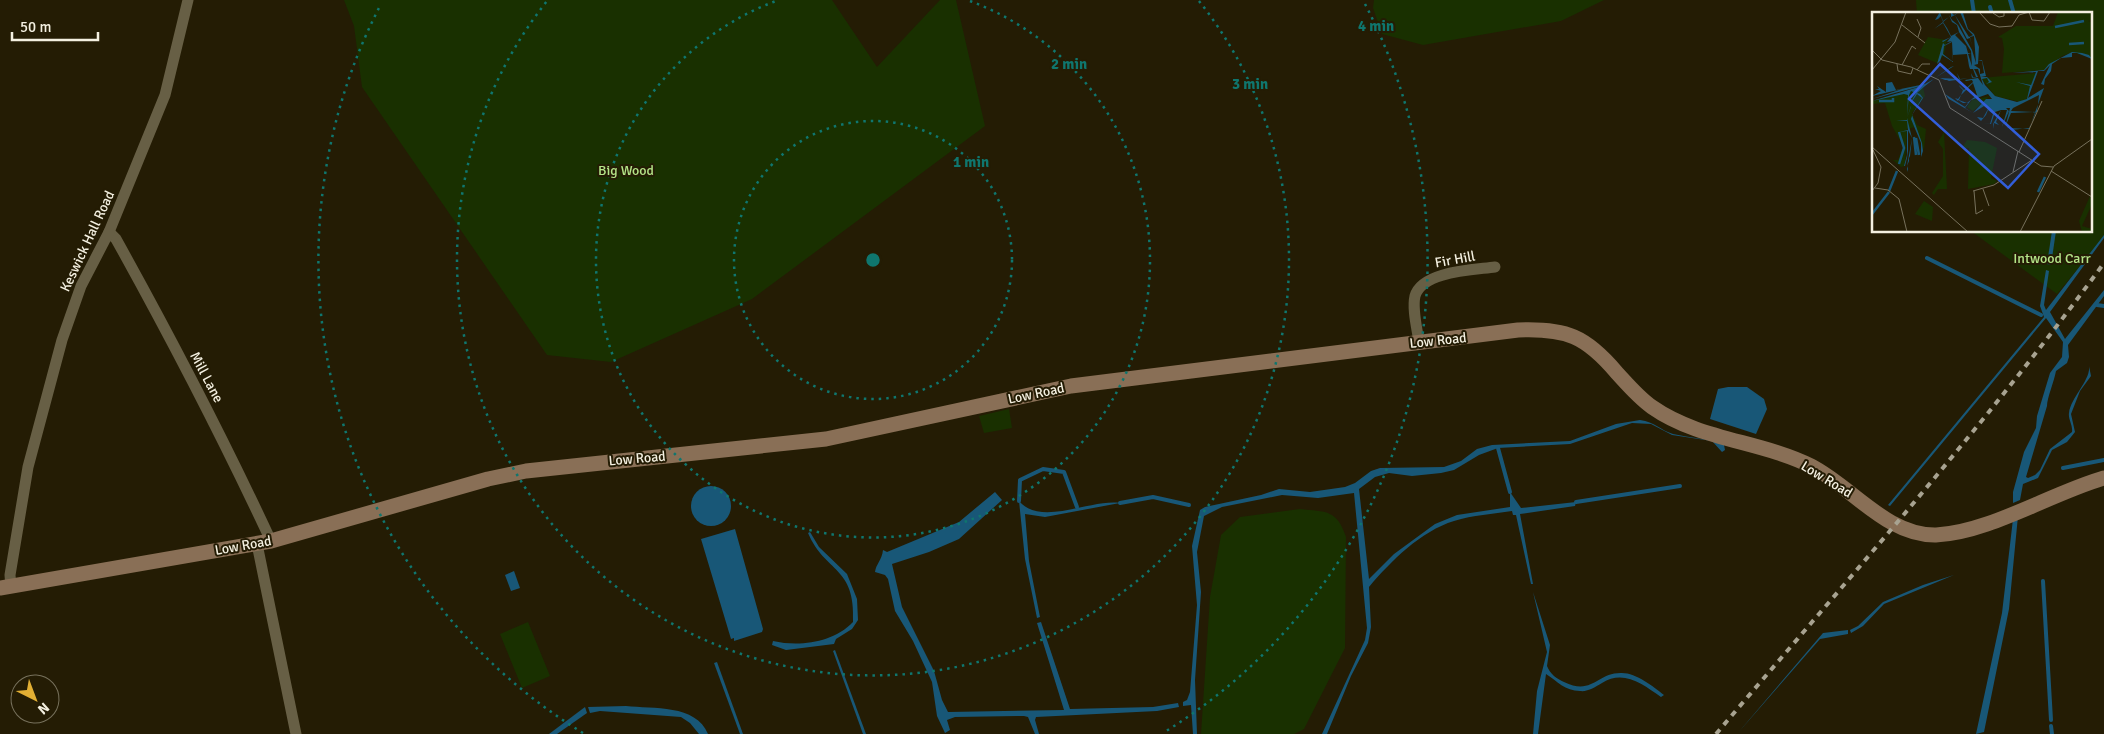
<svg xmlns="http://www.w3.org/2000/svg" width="2104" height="734" viewBox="0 0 2104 734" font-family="Signika,sans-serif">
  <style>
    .green { fill: #193000 }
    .water { fill: #185777 }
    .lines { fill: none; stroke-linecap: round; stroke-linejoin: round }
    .stream { stroke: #185777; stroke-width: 4 }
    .street { stroke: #675f45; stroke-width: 11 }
    .secondary { stroke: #896f56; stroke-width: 15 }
    .rail { stroke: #a8a391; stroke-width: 4; stroke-dasharray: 6 6; stroke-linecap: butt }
    .ring { fill: none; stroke: #0f766e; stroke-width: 2.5; stroke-dasharray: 2.5 5 }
    .labels { text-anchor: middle; stroke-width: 4; stroke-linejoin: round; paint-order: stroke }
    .park-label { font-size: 14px; fill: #b5e689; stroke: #241c04 }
    .street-label { font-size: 14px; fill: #f4f0e1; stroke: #241c04 }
    .inset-river { fill: none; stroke: #185777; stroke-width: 2.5 }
    .inset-road { fill: none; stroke: #77715c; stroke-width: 1 }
    .view { fill: #325ed9; fill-opacity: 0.15; stroke: #325ed9; stroke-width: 2.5 }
    .inset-edge { fill: none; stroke: #f4f0e1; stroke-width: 2.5 }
    .centre { fill: #0f766e; stroke: #241c04; stroke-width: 2.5 }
    .ring-label { font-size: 15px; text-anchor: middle; font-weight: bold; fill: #0f766e; stroke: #241c04; stroke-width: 4; stroke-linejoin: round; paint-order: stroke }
  </style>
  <rect width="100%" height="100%" fill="#241c04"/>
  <!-- green -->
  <g class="green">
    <polygon points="344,0 832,0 877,67 940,0 956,0 985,126 752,299 611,362 547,355 362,87 354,26"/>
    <polygon points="1374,0 1604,0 1561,21 1423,45 1382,34 1373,8"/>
    <polygon points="1916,0 2104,0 2104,237 2057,294 1971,231 2090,231 2090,14 1917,14"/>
    <polygon points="1009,409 1012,428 984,433 979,416"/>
    <path d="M 1300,509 C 1326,512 1337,509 1346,537 L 1345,648 L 1304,729 L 1294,734 L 1201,734 L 1210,597 L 1221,535 L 1240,517 Z"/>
    <polygon points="528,622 550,676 522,688 500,634"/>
  </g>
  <!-- water -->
  <g class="water">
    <polygon points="2052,231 2056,231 2051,265 2047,264"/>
    <path d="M 2104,235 L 2104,238 L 2050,312 L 2065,339 L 2104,290 L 2104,296 L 2068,345 L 2069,357 L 2067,363 L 2056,371 C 2054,382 2047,398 2047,406 L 2026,477 L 2028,478 L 2035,475 L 2040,470 L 2050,449 L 2072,432 C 2073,425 2068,419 2069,413 C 2071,397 2091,380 2089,366 L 2091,376 L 2080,391 L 2071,414 L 2075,432 L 2067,442 L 2052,450 L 2038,478 L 2023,484 L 2020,500 L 2013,503 L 2013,492 L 2024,452 L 2036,428 L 2037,416 L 2050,373 L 2062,357 L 2063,342 L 2046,318 L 1890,506 L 1888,505 L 2044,317 L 2040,306 L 2046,270 L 2049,271 L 2044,305 L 2046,310 Z"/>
    <polygon points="1728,387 1747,387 1764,399 1767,409 1756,434 1710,419 1718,389"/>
    <path d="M 1640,420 C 1655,422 1660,430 1673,434 C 1691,438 1707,438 1724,445 L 1725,450 L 1722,452 L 1712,441 L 1672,435 L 1651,424 L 1632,423 L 1570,444 L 1498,448 L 1479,455 L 1454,470 L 1441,473 L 1412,476 L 1389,473 L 1375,477 L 1359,489 L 1369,579 L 1394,554 L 1435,524 L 1457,515 L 1510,507 L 1510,492 L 1521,508 L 1576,502 L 1575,506 L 1520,514 L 1533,584 L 1531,584 L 1516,515 L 1513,515 L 1512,511 C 1493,514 1473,515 1454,521 C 1421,531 1391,561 1369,587 L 1371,627 L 1368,643 L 1351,676 L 1327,734 L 1322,734 L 1365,640 L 1367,628 L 1354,493 L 1318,498 L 1282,495 L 1222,507 L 1204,516 L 1197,552 L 1201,592 L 1195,680 L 1197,734 L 1193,734 L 1191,705 L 1183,706 L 1183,702 L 1187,700 L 1190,692 L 1197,605 L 1192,546 L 1200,510 L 1205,507 L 1261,495 L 1279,489 L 1310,492 L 1345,487 L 1355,483 L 1371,471 L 1380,468 L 1444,467 L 1461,461 L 1477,449 L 1492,445 L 1570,441 L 1616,424 Z"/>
    <circle cx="711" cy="506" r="20"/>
    <path d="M 995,492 L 1002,500 L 959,539 L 929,552 L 892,564 L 902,607 L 934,671 L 942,700 L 948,712 L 1064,710 L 1037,623 L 1041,622 L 1070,709 L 1153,707 L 1178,703 L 1179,707 L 1157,711 L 1036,717 L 1035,720 L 1039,734 L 1035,734 L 1028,717 L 1024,716 L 955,717 L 947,720 L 950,730 L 945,733 L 937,716 L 932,682 L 913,641 L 895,611 L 888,579 L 885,575 L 875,572 C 876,564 882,560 883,550 L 887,552 L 959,522 Z"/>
    <path d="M 1019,501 C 1041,527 1090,499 1120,503 L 1045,517 L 1025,514 L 1029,561 L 1040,617 L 1037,618 L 1025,559 Z"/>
    <polygon points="2018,516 2009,609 1984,732 1976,734 2002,613 2013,519"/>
    <polygon points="735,529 763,629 762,632 734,641 734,638 731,639 701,539"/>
    <path d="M 810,532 L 819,547 L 847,574 L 857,599 L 858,620 L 852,629 L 836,639 L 834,644 L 786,650 L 772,645 L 773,641 C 799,647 833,643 853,622 C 856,566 825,573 808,533 Z"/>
    <polygon points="514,571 520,588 511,591 505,575"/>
    <polygon points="1954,575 1884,604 1863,626 1851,633 1850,630 1858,626 1883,602 1923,585"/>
    <path d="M 1533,592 L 1550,645 L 1547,666 C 1550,674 1557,679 1564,682 C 1593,696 1597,672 1622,673 C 1636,673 1654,687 1664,695 L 1661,697 C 1643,684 1623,669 1602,683 C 1595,687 1588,692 1580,691 C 1565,691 1557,681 1546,674 L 1538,734 L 1533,734 L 1537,691 L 1547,652 Z"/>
    <polygon points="1848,630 1848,634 1820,639 1737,734 1823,633"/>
    <polygon points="835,650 866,734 863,734 833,651"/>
    <polygon points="717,662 743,734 740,734 714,663"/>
    <path d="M 626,706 C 653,709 696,704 708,734 L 699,734 L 690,723 L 681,717 L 600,711 L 590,713 L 588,707 Z"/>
    <polygon points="585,707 587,713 557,734 549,734"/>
  </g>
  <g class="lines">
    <!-- stream -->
    <g class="stream">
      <polyline points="1972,0 1974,14"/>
      <polyline points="2010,0 2014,14"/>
      <polyline points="1990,7 1992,14"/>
      <polyline points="1927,258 2041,315"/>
      <polyline points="2097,305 2104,306"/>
      <polyline points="1498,448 1510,492"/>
      <polyline points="2063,468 2104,460"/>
      <polyline points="1019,501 1020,480 1043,469 1064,472 1077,507"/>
      <polyline points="1576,502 1680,486"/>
      <polyline points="1120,503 1153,497 1189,505"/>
      <polyline points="2043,581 2051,720"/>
      <polyline points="2051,726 2052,734"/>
    </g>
    <!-- street -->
    <g class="street">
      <path d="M 109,232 L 116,239 C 171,338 223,438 271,541"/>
      <path d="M 1419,342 C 1417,328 1412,309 1415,296 C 1422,271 1474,270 1495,267"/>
      <polyline points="257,544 296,734"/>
      <polyline points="11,587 10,575 28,467 62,340 81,286 109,232 165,95 188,0"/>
    </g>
    <!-- secondary -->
    <path class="secondary" d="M 0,588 L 271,541 L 488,479 L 526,471 L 826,439 L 1071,386 L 1518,330 C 1566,328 1586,336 1617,373 C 1628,385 1639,398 1652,407 C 1699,440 1761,441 1811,466 C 1852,487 1887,536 1936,535 C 1988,533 2052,493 2104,478"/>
    <!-- rail -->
    <path class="rail" d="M 1716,734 C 1848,579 1984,427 2104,263"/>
  </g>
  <!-- distance rings -->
  <g class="ring">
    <circle cx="873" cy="260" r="139"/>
    <path d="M970 1A277 277 0 1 1 776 1"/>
    <path d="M1199 1A416 416 0 1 1 547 1"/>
    <path d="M583 733A555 555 0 0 1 381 4M1365 4A555 555 0 0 1 1163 733"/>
  </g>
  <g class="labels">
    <!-- park labels -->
    <g class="park-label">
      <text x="626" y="175">Big Wood</text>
      <text x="2052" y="263">Intwood Carr</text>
    </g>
    <!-- street labels -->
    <g class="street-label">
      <text transform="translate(87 241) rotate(-65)" y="5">Keswick Hall Road</text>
      <text transform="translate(1455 259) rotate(-10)" y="5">Fir Hill</text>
      <text transform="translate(1438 340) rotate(-6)" y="5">Low Road</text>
      <text transform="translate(207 377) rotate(62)" y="5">Mill Lane</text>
      <text transform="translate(1036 393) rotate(-12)" y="5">Low Road</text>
      <text transform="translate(637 458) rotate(-5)" y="5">Low Road</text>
      <text transform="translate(1827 479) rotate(31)" y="5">Low Road</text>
      <text transform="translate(243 545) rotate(-10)" y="5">Low Road</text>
    </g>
  </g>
  <!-- overview -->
  <g transform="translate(1872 12)">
    <rect width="220" height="220" fill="#241c04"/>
    <path d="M 186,0 L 220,0 L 220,8 L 216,9 L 220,10 L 220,46 L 201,40 L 190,44 L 172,58 L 130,61 L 132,37 L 130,26 L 126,25 L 144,14 L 181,14 ZM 56,25 L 75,28 L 72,43 L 65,51 L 46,43 ZM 164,61 L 155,87 L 148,90 L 123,84 L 109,66 ZM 51,75 L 53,84 L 40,101 L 45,113 L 54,117 L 52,138 L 43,115 L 35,117 L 33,154 L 29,155 L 21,148 L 26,148 L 31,134 L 20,114 L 13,91 L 0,92 L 0,89 ZM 118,84 L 101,99 L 95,95 L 100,88 ZM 72,120 L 75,177 L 66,177 L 62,183 L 60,181 L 71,164 L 71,137 L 66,130 ZM 95,128 L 113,130 L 125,136 L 119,166 L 125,169 L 122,172 L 96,177 L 97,136 L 90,136 ZM 218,184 L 220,192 L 210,214 L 220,217 L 220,220 L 210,220 L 207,209 ZM 52,189 L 61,195 L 60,209 L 43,202 Z" fill="#193000"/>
    <path d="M 68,0 L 71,9 L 77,5 L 71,10 L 75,16 L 79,24 L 87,20 L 83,23 L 94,34 L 96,41 L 99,41 L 96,42 L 100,54 L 99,39 L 87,20 L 85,13 L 80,10 L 77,3 L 73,0 L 77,3 L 80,8 L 86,13 L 100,38 L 104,51 L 102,24 L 98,25 L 100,34 L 98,26 L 95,27 L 83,3 L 79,5 L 79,0 L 82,3 L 87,0 L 83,3 L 97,25 L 101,23 L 95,17 L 88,0 L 91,1 L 96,17 L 102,22 L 107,35 L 106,52 L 102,53 L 108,57 L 108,62 L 112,61 L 110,49 L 106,49 L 110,48 L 109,44 L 114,64 L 109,65 L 115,65 L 120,70 L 114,72 L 117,70 L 115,66 L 110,67 L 113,73 L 123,84 L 145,90 L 155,87 L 158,74 L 144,70 L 159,73 L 164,60 L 140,61 L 172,58 L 177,52 L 200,40 L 210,41 L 217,43 L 220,47 L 205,41 L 200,41 L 200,45 L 189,46 L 180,52 L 179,59 L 173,67 L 172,73 L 169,72 L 178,53 L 172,59 L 166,59 L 156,86 L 172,76 L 157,117 L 136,116 L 134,112 L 138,96 L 134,96 L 137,99 L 130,115 L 135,98 L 129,98 L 124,110 L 127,113 L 122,111 L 121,117 L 121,112 L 129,98 L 123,100 L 119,112 L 110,111 L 118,112 L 121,102 L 116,98 L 114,103 L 109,109 L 105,105 L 111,106 L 116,97 L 112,94 L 101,101 L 77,87 L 76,86 L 73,82 L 93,95 L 96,91 L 91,91 L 86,88 L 86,89 L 83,86 L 86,87 L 89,83 L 87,88 L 95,91 L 105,83 L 101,71 L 89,83 L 91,78 L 88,75 L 87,73 L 92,78 L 101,70 L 100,68 L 94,69 L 93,68 L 106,66 L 111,73 L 106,57 L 102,57 L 106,65 L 77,69 L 75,68 L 73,68 L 68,66 L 87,67 L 85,61 L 88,67 L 100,66 L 99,61 L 101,65 L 104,65 L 101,57 L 98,57 L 99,60 L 97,54 L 90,53 L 95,58 L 90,53 L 82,54 L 63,66 L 79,55 L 82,54 L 90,53 L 97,54 L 95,42 L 81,43 L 81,50 L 70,43 L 68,49 L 65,52 L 71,31 L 73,33 L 80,29 L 75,30 L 79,25 L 71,30 L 70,29 L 79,25 L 71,11 L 62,17 L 71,10 L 69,4 L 66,7 L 63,8 ZM 80,30 L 81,49 L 80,49 L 71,42 L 72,34 ZM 116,82 L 120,87 L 114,87 L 101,101 L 93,96 L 99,88 ZM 167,83 L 165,100 L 139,99 L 141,96 ZM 164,100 L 157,116 L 139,118 L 134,113 L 139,101 ZM 62,67 L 53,74 L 68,72 L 53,74 L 45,81 L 48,82 L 51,86 L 40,103 L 50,131 L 51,139 L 49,145 L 49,131 L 39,107 L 41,101 L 50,86 L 45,82 L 39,91 L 39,94 L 35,106 L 40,126 L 38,144 L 37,146 L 37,149 L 35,154 L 36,157 L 35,160 L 35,154 L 40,126 L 36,118 L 36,139 L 35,146 L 33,154 L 28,154 L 32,154 L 35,143 L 35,119 L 27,120 L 36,118 L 35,109 L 24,109 L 35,108 L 35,106 L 39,95 L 39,90 L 44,81 L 39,79 L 37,83 L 35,104 L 36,83 L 32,82 L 30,93 L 22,89 L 30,93 L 32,82 L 0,89 L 53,73 L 0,87 L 30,77 L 0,84 L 9,79 L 3,77 L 7,77 L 5,74 L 14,80 L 14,71 L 20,70 L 24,78 L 53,72 Z" fill="#185777" fill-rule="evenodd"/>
    <path class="inset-river" d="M 183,15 L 212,9M 197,32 L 212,31M 7,89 L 21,89 L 21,86M 27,120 L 32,136 L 27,152M 42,125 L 44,143M 44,126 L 47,143M 17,179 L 25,159M 166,180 L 173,165M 0,202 L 17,180"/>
    <path class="inset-road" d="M 107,0 L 118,12 L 127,15 L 140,14 L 147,3 L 157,0M 157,0 L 160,8 L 172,9 L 178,0M 121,1 L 127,5 L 132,4 L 132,0M 45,7 L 49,16 L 46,25M 30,13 L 53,31M 0,38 L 10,48 L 39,55 L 67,68 L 78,96 L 169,154 L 181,155M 25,52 L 26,59 L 39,62 L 41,56M 30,53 L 40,34 L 44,37M 0,58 L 23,30 L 34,0M 45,58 L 50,52 L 58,52M 0,135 L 96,220M 147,140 L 170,89M 179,159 L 220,185M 141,160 L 146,139M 3,176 L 16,178 L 27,187 L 35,220M 111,177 L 117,194M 0,179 L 6,171 L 9,155 L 1,138M 101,179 L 122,173 L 160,148M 102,179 L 104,202 L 111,198M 148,220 L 182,154 L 220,127"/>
    <path class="view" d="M 68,52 L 167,142 L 136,176 L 37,87 Z"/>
    <rect width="220" height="220" class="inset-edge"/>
  </g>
  <circle cx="873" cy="260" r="8" class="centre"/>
  <g class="ring-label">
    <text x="1376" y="31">4 min</text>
    <text x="1069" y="69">2 min</text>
    <text x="1250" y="89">3 min</text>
    <text x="971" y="167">1 min</text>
  </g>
  <!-- north arrow -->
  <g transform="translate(35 699) rotate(138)"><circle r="24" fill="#241c04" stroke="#77715c"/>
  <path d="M0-4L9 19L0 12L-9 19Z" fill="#e2af34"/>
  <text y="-8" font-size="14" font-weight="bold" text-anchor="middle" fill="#f4f0e1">N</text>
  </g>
  <!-- scale -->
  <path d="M12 32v8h86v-8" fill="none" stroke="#f4f0e1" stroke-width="2.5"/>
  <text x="20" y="32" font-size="15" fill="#f4f0e1" stroke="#241c04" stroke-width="4" paint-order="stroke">50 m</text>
</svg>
